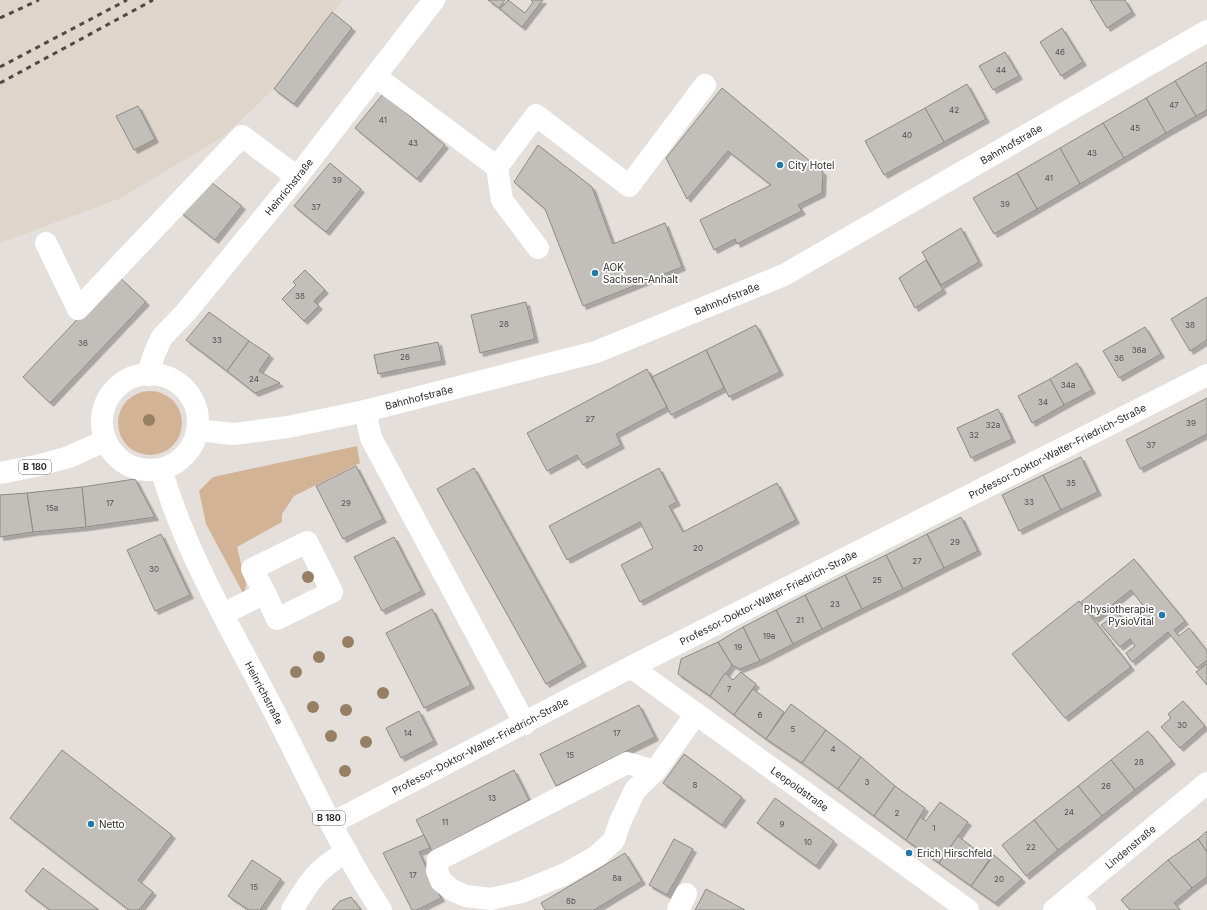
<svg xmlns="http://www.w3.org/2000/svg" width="1207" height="910" viewBox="0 0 1207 910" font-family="Inter,sans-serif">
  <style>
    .built { fill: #e0d5cb }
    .green { fill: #d2b395 }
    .building { fill: #c2bfba; stroke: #8d8a85; fill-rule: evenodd; filter: url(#shadow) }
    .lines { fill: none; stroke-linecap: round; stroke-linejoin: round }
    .minor { stroke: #fff; stroke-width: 22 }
    .major { stroke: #fff; stroke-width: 22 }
    .rail { stroke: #4c4a48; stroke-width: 3; stroke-dasharray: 5 5; stroke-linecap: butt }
    .tree { fill: #967f63 }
    .poi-dot { fill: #237aa9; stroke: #fff; stroke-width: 1.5 }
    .labels { text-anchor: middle; stroke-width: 3.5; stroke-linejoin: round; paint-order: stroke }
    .number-label { font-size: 8px; fill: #53514f }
    .shield { fill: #fff; stroke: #6d6b6b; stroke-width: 1 }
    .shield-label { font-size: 9px; font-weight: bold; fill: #2e2c2b }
    .street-label { font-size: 10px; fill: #2e2c2b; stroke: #fff }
    .poi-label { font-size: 10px; fill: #2e2c2b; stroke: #fff; text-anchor: start }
  </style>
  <defs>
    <filter id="shadow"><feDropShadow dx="3.5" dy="3.5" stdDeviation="0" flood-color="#0004"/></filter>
  </defs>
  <rect width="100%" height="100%" fill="#e4dfdb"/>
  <!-- built -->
  <polygon class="built" points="0,0 343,0 274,89 224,136 121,198 0,243"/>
  <!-- green -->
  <g class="green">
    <circle cx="150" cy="423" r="32"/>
    <polygon points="357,446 360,463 294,496 282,514 282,522 237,547 246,584 244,595 206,524 199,491 213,477"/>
  </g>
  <!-- building -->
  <g class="building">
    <polygon points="488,0 505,0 499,8"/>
    <polygon points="508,0 525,13 533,2 531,0 543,0 522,27 500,9"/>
    <polygon points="1090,0 1125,0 1132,12 1107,28"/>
    <polygon points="332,12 352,28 294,104 274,89"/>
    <polygon points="1062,28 1083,62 1061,76 1040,42"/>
    <polygon points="1005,52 1019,76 993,90 979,66"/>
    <polygon points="1207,62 1207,110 1196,116 1175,81"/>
    <polygon points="1175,81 1196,116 1166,133 1146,98"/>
    <polygon points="967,84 986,119 944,142 925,108"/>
    <polygon points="722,88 823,172 822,193 798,205 802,211 737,244 735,239 714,250 700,220 771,185 728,151 687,199 666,158"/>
    <polygon points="383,94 445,145 417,179 355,128"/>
    <polygon points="1146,98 1166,133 1124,158 1103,123"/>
    <polygon points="138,106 155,139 134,150 116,116"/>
    <polygon points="925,108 944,142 884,175 865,141"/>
    <polygon points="1103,123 1124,158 1080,184 1060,148"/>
    <polygon points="538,145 592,187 613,244 665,223 682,267 583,306 545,209 514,182"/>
    <polygon points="1060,148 1080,184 1037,209 1017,173"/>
    <polygon points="330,163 361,189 326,232 294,206"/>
    <polygon points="1017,173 1037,209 994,234 973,198"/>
    <polygon points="207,179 242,206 215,240 180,212"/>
    <polygon points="961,228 979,262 941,285 922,252"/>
    <polygon points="926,260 943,290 915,308 899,278"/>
    <polygon points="305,270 325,290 314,301 319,306 304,321 282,299 296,285 293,282"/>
    <polygon points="118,276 146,302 50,403 23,377"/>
    <polygon points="1207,297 1207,340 1190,351 1171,319"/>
    <polygon points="526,302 535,339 480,353 471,315"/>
    <polygon points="209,312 249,341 227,371 186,340"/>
    <polygon points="756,325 780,372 729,397 706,350"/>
    <polygon points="1145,327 1161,354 1119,378 1103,351"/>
    <polygon points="249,341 270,355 259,371 280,383 255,393 227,371"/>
    <polygon points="438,342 442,361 378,374 374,355"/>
    <polygon points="706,350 724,388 671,415 652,377"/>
    <polygon points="1077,363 1092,390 1064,405 1050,379"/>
    <polygon points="647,369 667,407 616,434 621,445 583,465 577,455 547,471 527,433"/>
    <polygon points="1050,379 1064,405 1032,423 1018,396"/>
    <polygon points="1207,398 1207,434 1140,469 1126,440"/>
    <polygon points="998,409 1012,439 971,458 957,428"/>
    <polygon points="1081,457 1098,492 1061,510 1043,475"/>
    <polygon points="356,466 383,519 343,539 316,486"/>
    <polygon points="474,468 583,663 546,684 437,489"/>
    <polygon points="659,468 677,502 669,506 683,532 777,483 796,520 640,602 621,565 653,548 640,522 567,560 549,526"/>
    <polygon points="1043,475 1061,510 1019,531 1002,495"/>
    <polygon points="135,479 155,517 86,527 82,487"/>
    <polygon points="82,487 86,527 33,532 27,493"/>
    <polygon points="27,493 33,532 0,537 0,495"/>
    <polygon points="961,517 978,551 944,568 927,534"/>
    <polygon points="161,534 190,595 155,611 127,550"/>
    <polygon points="927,534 944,568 903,589 886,555"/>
    <polygon points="394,537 422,591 382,611 354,557"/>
    <polygon points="886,555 903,589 862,609 845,575"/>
    <path d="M 1134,559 L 1185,621 L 1174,630 L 1179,636 L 1189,628 L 1207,651 L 1207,660 L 1197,668 L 1168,632 L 1132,662 L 1126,653 L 1135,646 L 1130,639 L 1120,647 L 1101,625 L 1111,618 L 1105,611 L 1095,619 L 1081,602 ZM 1131,590 L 1148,612 L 1128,627 L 1112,605 Z"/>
    <polygon points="845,575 862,609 822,629 805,595"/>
    <polygon points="805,595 822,629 793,644 776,610"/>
    <polygon points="1079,601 1131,667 1065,718 1012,654"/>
    <polygon points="432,609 471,685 424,708 386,633"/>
    <polygon points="776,610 793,644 760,661 743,627"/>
    <polygon points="743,627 760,661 740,669 732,665 718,642"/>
    <polygon points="718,642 732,665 710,696 678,674 681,659"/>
    <polygon points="1207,664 1207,685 1196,672"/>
    <polygon points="741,672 756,684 734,715 710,696 725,673 733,680"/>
    <polygon points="753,689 784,712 766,739 734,715"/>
    <polygon points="1183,701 1205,726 1180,748 1161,727 1171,718 1168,714"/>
    <polygon points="791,704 826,730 802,763 766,739"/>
    <polygon points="639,705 655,737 556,786 540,754"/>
    <polygon points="419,711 434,741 401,758 386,728"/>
    <polygon points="826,730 861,757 838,789 802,763"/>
    <polygon points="1148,731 1172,761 1135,790 1111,760"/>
    <polygon points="62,750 172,835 138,880 153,892 139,910 129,910 10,818"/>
    <polygon points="684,754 742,797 722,825 663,783"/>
    <polygon points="861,757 895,786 874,816 838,789"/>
    <polygon points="1111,760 1135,790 1102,816 1078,786"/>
    <polygon points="514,770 529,800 432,851 416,820"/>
    <polygon points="895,786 925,808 906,840 874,816"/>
    <polygon points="1078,786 1102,816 1058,850 1034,820"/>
    <polygon points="775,798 834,841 816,866 757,823"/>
    <polygon points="940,802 968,822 939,863 906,840 920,817 926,821"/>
    <polygon points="1034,820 1058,850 1026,876 1002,845"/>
    <polygon points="1207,831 1207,852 1198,839"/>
    <polygon points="424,835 430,848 419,852 441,898 417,910 412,910 383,853"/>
    <polygon points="958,836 989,860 971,886 939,863"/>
    <polygon points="674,839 693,849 667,895 649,885"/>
    <polygon points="1198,839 1207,852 1207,877 1192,888 1168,860"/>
    <polygon points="625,853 642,881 594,910 545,910 541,903"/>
    <polygon points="994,855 1022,879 995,903 971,886"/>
    <polygon points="252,860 281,879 260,910 249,910 228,896"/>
    <polygon points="1168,860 1192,888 1174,903 1180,910 1130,910 1121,900"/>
    <polygon points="43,868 99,910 50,910 25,891"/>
    <polygon points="706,889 745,910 695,910"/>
    <polygon points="351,897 361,910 332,910 340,901"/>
  </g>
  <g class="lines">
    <!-- minor -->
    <g class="minor">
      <polyline points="375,76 497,167 536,115 629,186 705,85"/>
      <polyline points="497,167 502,200 538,248"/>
      <polyline points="46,243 78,309 242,136 297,177"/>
      <path id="s1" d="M 149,375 L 150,367 L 155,352 L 162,337 L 186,312 L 297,177 L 434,0"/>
      <polyline points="365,411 371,438 525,724"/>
      <path id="s2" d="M 197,430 L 234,434 L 288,427 L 365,411 L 596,352 L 784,275 L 1207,31"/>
      <polyline points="223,614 265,593 277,619 332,592 307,542 252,569 265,593"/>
      <path id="s3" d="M 631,667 L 968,910"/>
      <polyline points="655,771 627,763 438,860 437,871 441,881 452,890 466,896 491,899 521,892 563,875 597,856 614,840 620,822 635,790 655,771 696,714"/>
      <path id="s4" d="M 332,823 L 631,667 L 1207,375"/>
      <polyline points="1070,897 1085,910"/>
      <path d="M 292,910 C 309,882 317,868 347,852"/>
      <polyline points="678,910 686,894"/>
      <path id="s5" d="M 1054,910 L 1207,783"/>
    </g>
    <!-- major -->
    <g class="major">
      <circle cx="150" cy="422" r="48"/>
      <path id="s6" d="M 161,469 C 186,555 234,634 275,713 C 309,779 340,848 381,910"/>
      <polyline points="0,473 36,466 69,457 106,440"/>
    </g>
    <!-- rail -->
    <g class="rail">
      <polyline points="0,18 39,0"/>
      <polyline points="0,67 127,0"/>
      <polyline points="0,83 153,0"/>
    </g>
  </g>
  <!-- trees -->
  <g class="tree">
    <circle cx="149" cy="420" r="6"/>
    <circle cx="308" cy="577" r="6"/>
    <circle cx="348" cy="642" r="6"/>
    <circle cx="319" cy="657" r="6"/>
    <circle cx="296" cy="672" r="6"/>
    <circle cx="383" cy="693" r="6"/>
    <circle cx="313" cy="707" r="6"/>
    <circle cx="346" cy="710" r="6"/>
    <circle cx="331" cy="736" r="6"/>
    <circle cx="366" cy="742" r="6"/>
    <circle cx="345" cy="771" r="6"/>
  </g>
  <!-- markers -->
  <g class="poi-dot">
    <circle cx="780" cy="165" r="4"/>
    <circle cx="595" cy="273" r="4"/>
    <circle cx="1162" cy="615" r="4"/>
    <circle cx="91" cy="824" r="4"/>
    <circle cx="909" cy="853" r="4"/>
  </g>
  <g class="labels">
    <!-- number labels -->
    <g class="number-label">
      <text x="1060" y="55">46</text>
      <text x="1001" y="73">44</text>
      <text x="1174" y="108">47</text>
      <text x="954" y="113">42</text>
      <text x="383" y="123">41</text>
      <text x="1135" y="131">45</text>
      <text x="907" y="138">40</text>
      <text x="413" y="146">43</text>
      <text x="1092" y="156">43</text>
      <text x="1049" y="181">41</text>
      <text x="337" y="183">39</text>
      <text x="1005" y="207">39</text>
      <text x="316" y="210">37</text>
      <text x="300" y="299">38</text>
      <text x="504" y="327">28</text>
      <text x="1190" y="328">38</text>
      <text x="217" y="343">33</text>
      <text x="83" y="346">36</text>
      <text x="1139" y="353">36a</text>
      <text x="405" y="360">26</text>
      <text x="1119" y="361">36</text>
      <text x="254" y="382">24</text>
      <text x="1068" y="388">34a</text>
      <text x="1043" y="405">34</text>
      <text x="590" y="422">27</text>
      <text x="1191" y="426">39</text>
      <text x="993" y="428">32a</text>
      <text x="974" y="438">32</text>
      <text x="1151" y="448">37</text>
      <text x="1071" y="486">35</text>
      <text x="1029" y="505">33</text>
      <text x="110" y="506">17</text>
      <text x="346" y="506">29</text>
      <text x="52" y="511">15a</text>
      <text x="955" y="545">29</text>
      <text x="698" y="551">20</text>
      <text x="917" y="564">27</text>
      <text x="154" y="572">30</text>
      <text x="877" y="583">25</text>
      <text x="835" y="607">23</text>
      <text x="800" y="623">21</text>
      <text x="769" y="639">19a</text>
      <text x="738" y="650">19</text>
      <text x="729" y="692">7</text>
      <text x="760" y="718">6</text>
      <text x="1182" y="728">30</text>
      <text x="793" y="732">5</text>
      <text x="408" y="736">14</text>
      <text x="617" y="736">17</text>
      <text x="833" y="752">4</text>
      <text x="570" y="758">15</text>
      <text x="1139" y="765">28</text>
      <text x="867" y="785">3</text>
      <text x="695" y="788">8</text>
      <text x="1106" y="789">26</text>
      <text x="492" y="801">13</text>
      <text x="1069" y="815">24</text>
      <text x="897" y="816">2</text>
      <text x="445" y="825">11</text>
      <text x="782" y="827">9</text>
      <text x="934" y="831">1</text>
      <text x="808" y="845">10</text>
      <text x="1031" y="850">22</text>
      <text x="413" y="878">17</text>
      <text x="617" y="881">8a</text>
      <text x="999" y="882">20</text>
      <text x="254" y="890">15</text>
      <text x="571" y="904">8b</text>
    </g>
    <!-- shield labels -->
    <g class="shield">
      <rect x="19" y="460" width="32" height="14" rx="3"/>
      <rect x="313" y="811" width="32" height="14" rx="3"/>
    </g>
    <g class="shield-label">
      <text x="35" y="470">B 180</text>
      <text x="329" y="821">B 180</text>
    </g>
    <!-- street labels -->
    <g class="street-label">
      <text dy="4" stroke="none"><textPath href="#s2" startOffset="874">Bahnhofstraße</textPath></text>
      <text dy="4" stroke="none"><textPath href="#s1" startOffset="237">Heinrichstraße</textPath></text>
      <text dy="4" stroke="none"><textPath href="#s2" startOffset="550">Bahnhofstraße</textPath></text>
      <text dy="4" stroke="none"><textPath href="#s2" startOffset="226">Bahnhofstraße</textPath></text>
      <text dy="4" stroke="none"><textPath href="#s4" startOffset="815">Professor-Doktor-Walter-Friedrich-Straße</textPath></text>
      <text dy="4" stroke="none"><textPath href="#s4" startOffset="491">Professor-Doktor-Walter-Friedrich-Straße</textPath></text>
      <text dy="4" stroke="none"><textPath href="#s6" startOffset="247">Heinrichstraße</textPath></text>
      <text dy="4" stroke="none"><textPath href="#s4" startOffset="167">Professor-Doktor-Walter-Friedrich-Straße</textPath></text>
      <text dy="4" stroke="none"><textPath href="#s3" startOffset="208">Leopoldstraße</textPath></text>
      <text dy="4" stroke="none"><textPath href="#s5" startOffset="99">Lindenstraße</textPath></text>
    </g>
    <!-- poi labels -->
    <g class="poi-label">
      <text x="788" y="169">City Hotel</text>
      <text x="603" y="271">AOK<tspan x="603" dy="12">Sachsen-Anhalt</tspan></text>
      <text x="1154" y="613" text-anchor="end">Physiotherapie<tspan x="1154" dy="12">PysioVital</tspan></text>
      <text x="99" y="828">Netto</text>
      <text x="917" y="857">Erich Hirschfeld</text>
    </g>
  </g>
</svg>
